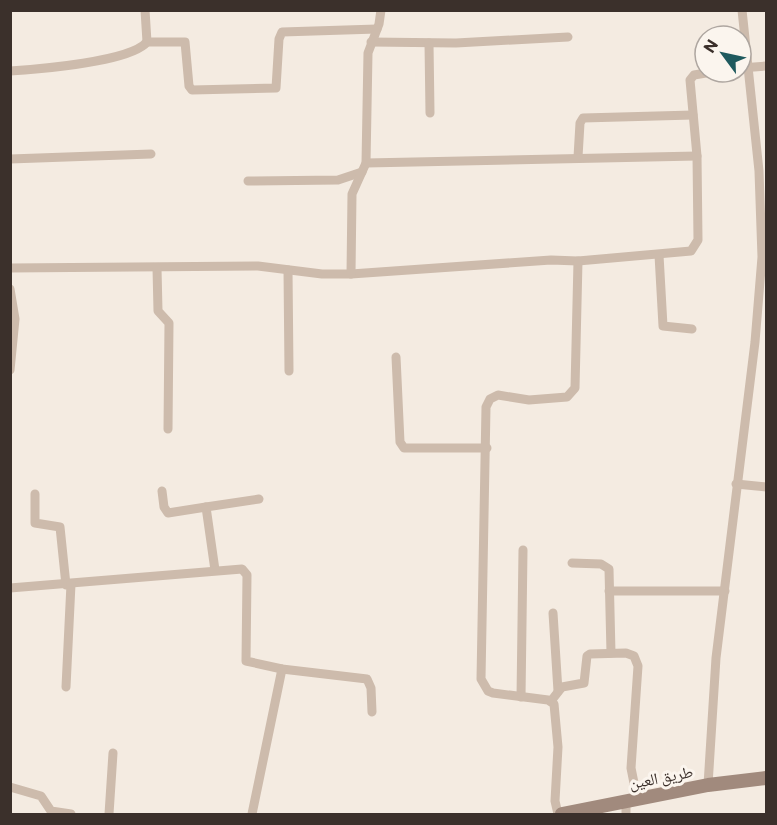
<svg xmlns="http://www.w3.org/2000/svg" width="777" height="825" viewBox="0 0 777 825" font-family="Commissioner,'Noto Naskh Arabic',sans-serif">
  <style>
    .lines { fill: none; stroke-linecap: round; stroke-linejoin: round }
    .minor { stroke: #cdbbac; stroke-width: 9 }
    .secondary { stroke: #a18a7d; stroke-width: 14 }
    .labels { text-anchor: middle; stroke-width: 6; stroke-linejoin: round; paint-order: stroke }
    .street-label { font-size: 16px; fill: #3b302b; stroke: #fbf5ee }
  </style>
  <rect width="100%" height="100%" fill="#f4ebe1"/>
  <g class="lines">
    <!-- minor -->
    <g class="minor">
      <polyline points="145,10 147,42 185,42 189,86 192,90 276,88 279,39 282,32 377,29"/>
      <polyline points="371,42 456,43 568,37"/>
      <polyline points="429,43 430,113"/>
      <polyline points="741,68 766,66"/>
      <path d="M 10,71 C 39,69 130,62 147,42"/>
      <polyline points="578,157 580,123 583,118 693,115"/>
      <polyline points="10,159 151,154"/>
      <polyline points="366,163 697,156"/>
      <polyline points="248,181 338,180 362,172"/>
      <polyline points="659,255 663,326 692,329"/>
      <polyline points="10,268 258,266 322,274 351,274 551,260 578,261 691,251 698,240 697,156 690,80 694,75 712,72"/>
      <polyline points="157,268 158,311 169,323 168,429"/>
      <polyline points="288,270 289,371"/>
      <polyline points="351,274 352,194 366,163 368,53 379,24 381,10"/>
      <polyline points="10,289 15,319 10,370"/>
      <polyline points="396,357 400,442 404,448 487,448"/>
      <polyline points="736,484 766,487"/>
      <polyline points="162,491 164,507 168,513 206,507 215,570"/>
      <polyline points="35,494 35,523 60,527 66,585"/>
      <polyline points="206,507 259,499"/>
      <polyline points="572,563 601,564 609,569 611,653"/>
      <polyline points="10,588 242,569 247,575 246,661 282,669 367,679 371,688 372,712"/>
      <polyline points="609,591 725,591"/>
      <polyline points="553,613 558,691"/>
      <polyline points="66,687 71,584"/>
      <polyline points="521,697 523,550"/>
      <polyline points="551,701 562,687 584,683 587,656 590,654 626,653 634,656 638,666 631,768 637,798"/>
      <polyline points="708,785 716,658 755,342 762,257 759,171 742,10"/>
      <polyline points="10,787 41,796 51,811 71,814"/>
      <polyline points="626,801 626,814"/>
      <polyline points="109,814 113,753"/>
      <polyline points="252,814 282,669"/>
      <polyline points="558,814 555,801 558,747 554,704 548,700 493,693 488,691 481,679 486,407 490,399 498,395 529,400 567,397 575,388 578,261"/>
    </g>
    <!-- secondary -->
    <polyline class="secondary" points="562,814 708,785 766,778"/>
  </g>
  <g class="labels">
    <!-- street labels -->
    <g class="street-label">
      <text transform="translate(661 777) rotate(-11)" y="6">طريق العين</text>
    </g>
  </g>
  <!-- border -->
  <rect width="777" height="825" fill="none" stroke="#3b302b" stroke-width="24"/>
  <!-- north arrow -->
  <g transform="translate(723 54) rotate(303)"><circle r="28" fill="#fbf5ee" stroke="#aea6a0" stroke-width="1.5"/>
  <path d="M0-4.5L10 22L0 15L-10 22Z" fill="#1f5a5e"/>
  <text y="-9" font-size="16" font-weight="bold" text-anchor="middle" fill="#3b302b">N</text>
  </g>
</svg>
